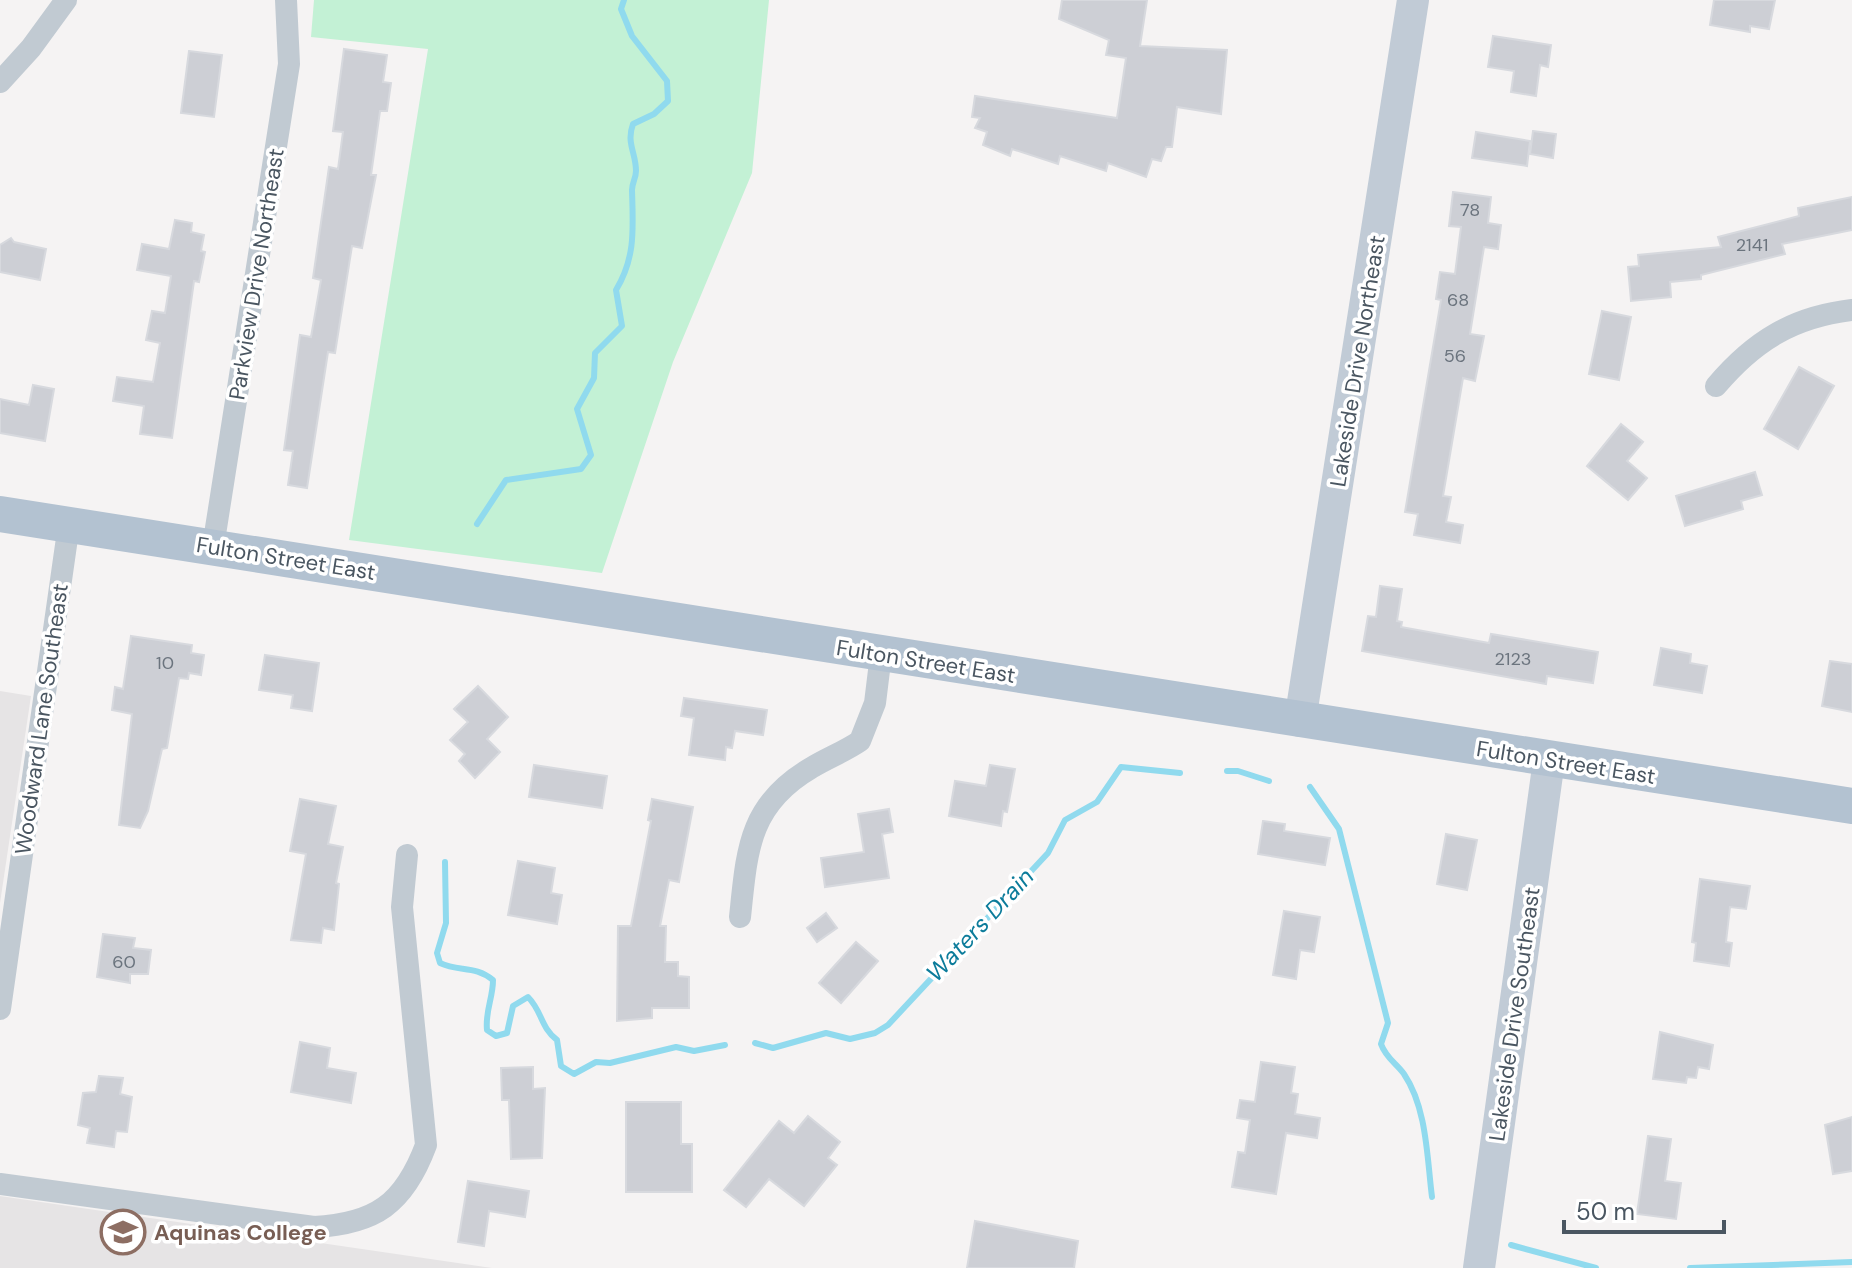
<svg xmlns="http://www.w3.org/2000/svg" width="1852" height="1268" viewBox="0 0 1852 1268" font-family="'DM Sans',sans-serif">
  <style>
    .education { fill: #e6e4e5 }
    .green { fill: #c3f1d5 }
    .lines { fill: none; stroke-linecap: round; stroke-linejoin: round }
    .stream { stroke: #90daee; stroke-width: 6 }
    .building { fill: #cdcfd5; stroke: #d7d9de; stroke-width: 2 }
    .street { stroke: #c1cad2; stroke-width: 22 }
    .secondary { stroke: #c1cbd6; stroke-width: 32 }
    .primary { stroke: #b3c2d1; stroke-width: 36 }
    .labels { text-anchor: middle; stroke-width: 7; stroke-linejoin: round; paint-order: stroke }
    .number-label { font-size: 18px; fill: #6b747e }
    .street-label { font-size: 22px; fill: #4a5661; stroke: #fff }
    .education-label { font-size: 22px; font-weight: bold; fill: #785e54; stroke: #fff; text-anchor: start }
    .water-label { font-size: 24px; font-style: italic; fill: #0c7c9b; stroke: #fff }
  </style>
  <rect width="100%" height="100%" fill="#f5f3f3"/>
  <!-- education -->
  <g class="education">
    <polygon points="0,691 31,696 0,903"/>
    <polygon points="0,1196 492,1268 0,1268"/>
  </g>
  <!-- green -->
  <polygon class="green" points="314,0 769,0 752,173 673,362 602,573 349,540 428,49 311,37"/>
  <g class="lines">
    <!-- stream -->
    <g class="stream">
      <path d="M 477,524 L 506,480 L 581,469 L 591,455 L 577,409 L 594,378 L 595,353 L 622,326 L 616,290 C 636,257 633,228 632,190 C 632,183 636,178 636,171 C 636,153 626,143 633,124 L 654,114 L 668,101 L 667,81 L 632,36 L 621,9 L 624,0"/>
      <polyline points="1227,771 1238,771 1269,781"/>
      <path d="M 1310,787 L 1339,829 L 1388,1023 L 1381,1044 C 1386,1058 1396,1063 1404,1074 C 1427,1108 1427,1158 1432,1197"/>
      <path d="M 445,862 L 446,923 L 437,953 L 440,963 C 459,972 475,965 493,980 C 493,998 485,1011 487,1030 L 496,1036 L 507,1033 L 513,1006 L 528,997 C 542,1011 541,1028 557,1040 L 561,1066 L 574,1074 L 596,1062 L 610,1063 L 676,1047 L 694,1051 L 725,1045"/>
      <polyline points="755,1043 773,1048 826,1033 850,1039 875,1033 888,1025 1048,853 1065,820 1097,802 1121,767 1180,773"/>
      <polyline points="1511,1245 1596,1268"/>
      <polyline points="1690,1268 1852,1262"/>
    </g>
  </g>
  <!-- building -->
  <g class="building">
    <polygon points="1062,0 1147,0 1140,46 1227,50 1221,114 1177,107 1172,147 1166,147 1161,161 1152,159 1146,177 1108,163 1106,171 1060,156 1058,164 1012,149 1010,156 983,145 987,132 975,128 980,118 972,117 975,96 1117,118 1126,58 1106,55 1109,40 1059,19"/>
    <polygon points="1714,0 1775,0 1769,29 1750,26 1750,32 1710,25"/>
    <polygon points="1493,36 1551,45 1548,67 1540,65 1536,96 1511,92 1514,71 1488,67"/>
    <polygon points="344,49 387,55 383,82 391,83 387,111 380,111 371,175 376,175 362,248 352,246 335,353 328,352 307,488 288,485 293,451 284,450 300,335 311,337 321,280 313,278 329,167 338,169 343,132 333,131"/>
    <polygon points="189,51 222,55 214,117 181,113"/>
    <polygon points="1533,131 1556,134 1553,158 1530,154"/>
    <polygon points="1476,132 1530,141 1527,166 1472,158"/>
    <polygon points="1453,192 1491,197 1488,223 1501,225 1498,249 1484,247 1470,334 1484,336 1475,381 1463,378 1443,496 1451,497 1446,522 1463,525 1460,543 1414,535 1418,514 1405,512 1441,300 1436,299 1440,272 1455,274 1461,227 1449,226"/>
    <polygon points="1852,197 1852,230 1782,244 1785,254 1701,275 1701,279 1670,282 1671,297 1631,301 1628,267 1639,266 1638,255 1721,247 1718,237 1799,216 1798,208"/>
    <polygon points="175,220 192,223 191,232 204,235 201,251 205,252 199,282 194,281 172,438 140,434 144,406 113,401 117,377 153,382 160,343 146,340 152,311 165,313 171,276 137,270 142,244 169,249"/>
    <polygon points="11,238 14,242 46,249 40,280 0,272 0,245"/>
    <polygon points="1602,311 1631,317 1619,380 1589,374"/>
    <polygon points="1799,367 1834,386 1798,449 1764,429"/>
    <polygon points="33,385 54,389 45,441 0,433 0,399 29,405"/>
    <polygon points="1621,424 1643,442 1627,461 1647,478 1628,500 1587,466"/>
    <polygon points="1755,472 1762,495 1741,501 1743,509 1685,526 1676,496"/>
    <polygon points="1380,586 1402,589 1397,621 1402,622 1401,627 1489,643 1491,634 1598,652 1593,683 1547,676 1546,684 1362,651 1368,616 1376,617"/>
    <polygon points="131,636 192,645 191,653 204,655 201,675 189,673 188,679 179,678 167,748 162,749 148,811 140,828 119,825 132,714 112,710 115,687 123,689"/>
    <polygon points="1661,648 1691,654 1690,663 1707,666 1702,693 1654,685"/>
    <polygon points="265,655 319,663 312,711 291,708 293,695 259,690"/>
    <polygon points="1830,661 1852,664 1852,712 1822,706"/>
    <polygon points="478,686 508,717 487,739 500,752 475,778 459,761 465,754 450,740 468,722 454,709"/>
    <polygon points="684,698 767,710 763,735 735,731 732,748 726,747 725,760 689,755 694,718 681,716"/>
    <polygon points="534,765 607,776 602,808 529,797"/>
    <polygon points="990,765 1015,769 1007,812 1003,811 1001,826 949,816 955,781 986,786"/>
    <polygon points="300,799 336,806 328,844 343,847 336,883 339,884 334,930 323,928 321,943 291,940 306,854 290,851"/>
    <polygon points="652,799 693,807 679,882 669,880 660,926 666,926 665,962 678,962 678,976 689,977 689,1008 652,1008 652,1018 617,1021 618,926 631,926 651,821 648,820"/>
    <polygon points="889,809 893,832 882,834 889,878 825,887 821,858 864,852 858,814"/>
    <polygon points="1263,821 1285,824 1284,831 1330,838 1325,865 1258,854"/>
    <polygon points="1446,834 1477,840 1467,890 1437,884"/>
    <polygon points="518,861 555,868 551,893 562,895 557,924 508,915"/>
    <polygon points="1700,879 1750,886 1746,909 1730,907 1726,942 1732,943 1729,966 1694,961 1696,943 1692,942"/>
    <polygon points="1284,911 1320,917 1314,952 1300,950 1296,979 1273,975"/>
    <polygon points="826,913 837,928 817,942 807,928"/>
    <polygon points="103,934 135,938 133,948 151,950 148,974 130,974 130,983 97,977"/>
    <polygon points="856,942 878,961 841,1003 819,983"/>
    <polygon points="1660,1032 1713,1045 1709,1069 1698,1067 1696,1078 1687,1077 1686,1083 1653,1079"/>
    <polygon points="300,1042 330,1048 327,1068 356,1073 351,1103 291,1092"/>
    <polygon points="1261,1062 1295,1067 1291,1093 1298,1094 1295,1114 1320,1118 1317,1138 1286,1133 1276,1194 1232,1187 1238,1152 1245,1153 1250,1120 1237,1118 1240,1100 1255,1102"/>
    <polygon points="533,1067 533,1089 545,1088 542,1158 511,1159 509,1100 502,1100 501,1068"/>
    <polygon points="99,1076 123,1078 120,1094 132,1097 127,1132 116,1131 114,1147 87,1143 90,1128 78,1125 83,1093 96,1092"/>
    <polygon points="626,1102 681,1102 681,1144 692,1144 692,1192 626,1192"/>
    <polygon points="808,1116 840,1142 828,1158 837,1165 804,1206 769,1179 746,1207 724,1190 779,1121 794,1133"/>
    <polygon points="1852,1117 1852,1171 1833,1174 1825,1125"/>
    <polygon points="1648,1136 1671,1139 1665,1181 1681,1183 1676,1219 1637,1214"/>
    <polygon points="468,1181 529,1191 525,1217 489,1211 484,1246 458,1242"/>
    <polygon points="975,1221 1078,1241 1074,1268 967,1268"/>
  </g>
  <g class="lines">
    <!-- street -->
    <g class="street">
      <polyline points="0,82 31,48 66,0"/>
      <path d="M 1716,386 C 1754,341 1793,317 1852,310"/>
      <polyline points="213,547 289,64 286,0"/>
      <path d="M 740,917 C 747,851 748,805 811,768 C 827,758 844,752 860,741 L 875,703 L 881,654"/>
      <polyline points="0,1009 69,524"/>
      <path d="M 0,1184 L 314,1227 C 375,1224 404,1204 426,1145 L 402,907 L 407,855"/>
    </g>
    <!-- secondary -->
    <g class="secondary">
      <polyline points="1300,721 1413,0"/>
      <polyline points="1479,1268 1549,760"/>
    </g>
    <!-- primary -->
    <polyline class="primary" points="0,514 1852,806"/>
  </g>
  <!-- icons -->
  <defs>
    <g id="university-ring" transform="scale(2.3)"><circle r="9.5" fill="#fff" stroke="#8d6e63" stroke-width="1.5"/><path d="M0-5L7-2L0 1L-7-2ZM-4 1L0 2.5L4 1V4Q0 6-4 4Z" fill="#8d6e63"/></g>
  </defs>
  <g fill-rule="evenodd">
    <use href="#university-ring" x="123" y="1232"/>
  </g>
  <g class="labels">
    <!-- number labels -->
    <g class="number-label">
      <text x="1470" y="216">78</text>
      <text x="1752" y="251">2141</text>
      <text x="1458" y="306">68</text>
      <text x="1455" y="362">56</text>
      <text x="1513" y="665">2123</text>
      <text x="165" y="669">10</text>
      <text x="124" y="968">60</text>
    </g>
    <!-- street labels -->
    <g class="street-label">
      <text transform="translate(256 274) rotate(-81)" y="8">Parkview Drive Northeast</text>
      <text transform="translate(1357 361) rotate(-81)" y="8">Lakeside Drive Northeast</text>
      <text transform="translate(286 558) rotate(9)" y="8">Fulton Street East</text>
      <text transform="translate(926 661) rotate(9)" y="8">Fulton Street East</text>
      <text transform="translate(41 719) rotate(-82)" y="8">Woodward Lane Southeast</text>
      <text transform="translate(1566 762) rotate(9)" y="8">Fulton Street East</text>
      <text transform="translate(1514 1014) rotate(-82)" y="8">Lakeside Drive Southeast</text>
    </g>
    <!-- education labels -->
    <g class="education-label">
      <text x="154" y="1240">Aquinas College</text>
    </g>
    <!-- water labels -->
    <g class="water-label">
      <text transform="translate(980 925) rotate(-47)" y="8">Waters Drain</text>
    </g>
  </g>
  <!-- scale -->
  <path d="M1564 1220v12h160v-12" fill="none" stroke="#4a5661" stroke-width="4"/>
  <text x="1576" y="1220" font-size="24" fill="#4a5661" stroke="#ffffff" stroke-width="6" paint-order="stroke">50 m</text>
</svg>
